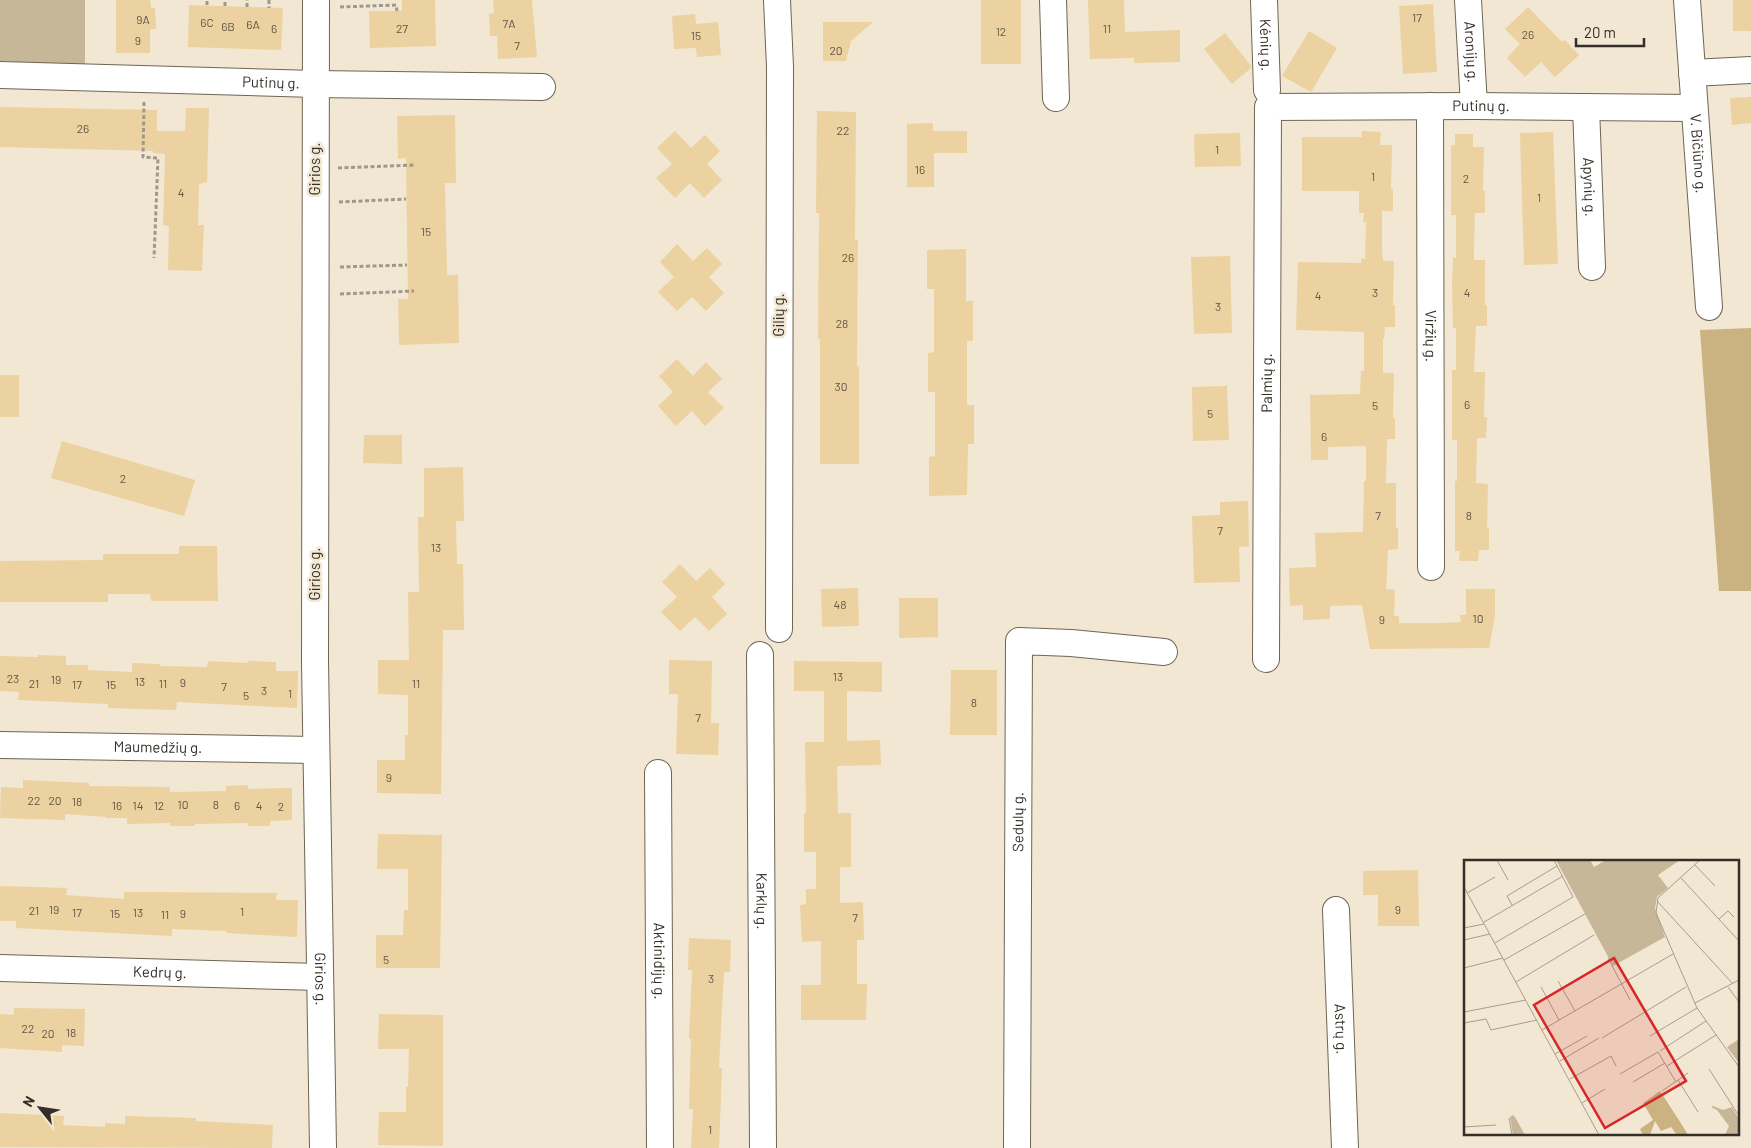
<svg xmlns="http://www.w3.org/2000/svg" width="1751" height="1148" viewBox="0 0 1751 1148" font-family="Barlow,sans-serif">
  <style>
    .green { fill: #c6b798 }
    .forest { fill: #cab281 }
    .building { fill: #ebd2a0 }
    .lines { fill: none; stroke-linecap: round; stroke-linejoin: round }
    .minor-casing { stroke: #6e6554; stroke-width: 28 }
    .path { stroke: #a09889; stroke-width: 3; stroke-dasharray: 4 2.5; stroke-linecap: butt }
    .minor { stroke: #fff; stroke-width: 26 }
    .labels { text-anchor: middle; stroke-width: 5; stroke-linejoin: round; paint-order: stroke }
    .number-label { font-size: 12px; fill: #615845 }
    .street-label { font-size: 15px; fill: #332f27; stroke: #f2e7d3 }
    .inset-road { fill: none; stroke: #a69d8e; stroke-width: 1 }
    .view { fill: #d62828; fill-opacity: 0.15; stroke: #d62828; stroke-width: 2.5 }
    .inset-edge { fill: none; stroke: #332f27; stroke-width: 2.5 }
  </style>
  <rect width="100%" height="100%" fill="#f2e7d3"/>
  <!-- green -->
  <polygon class="green" points="0,0 85,0 85,66 0,61"/>
  <!-- forest -->
  <polygon class="forest" points="1751,328 1751,591 1719,591 1700,330"/>
  <!-- building -->
  <g class="building">
    <polygon points="116,0 150,0 151,8 155,8 156,29 150,29 150,53 116,53"/>
    <polygon points="402,0 435,0 436,46 370,48 369,11 402,11"/>
    <polygon points="493,0 532,0 537,57 498,59 497,36 490,36 489,14 494,13"/>
    <rect x="981" y="0" width="40" height="64"/>
    <polygon points="1088,0 1124,0 1125,32 1180,30 1180,62 1134,63 1134,58 1090,59"/>
    <rect x="1733" y="0" width="18" height="31"/>
    <polygon points="1433,4 1437,72 1403,74 1399,6"/>
    <polygon points="189,5 283,8 281,50 188,47"/>
    <polygon points="1528,7 1562,42 1565,40 1579,55 1555,77 1541,62 1525,77 1507,58 1520,44 1505,29"/>
    <polygon points="695,14 696,24 718,22 721,55 697,57 696,48 674,49 672,16"/>
    <polygon points="823,22 873,22 851,41 846,61 823,61"/>
    <polygon points="1309,31 1337,48 1311,92 1282,76"/>
    <polygon points="1225,33 1251,66 1251,68 1232,84 1204,49"/>
    <polygon points="1751,97 1751,123 1732,125 1730,98"/>
    <polygon points="0,107 157,110 157,131 185,131 186,108 209,108 207,182 199,184 198,225 204,225 202,271 168,270 169,226 163,225 165,154 153,153 153,151 0,147"/>
    <polygon points="817,111 856,112 855,240 858,240 857,366 859,367 859,464 820,464 820,339 818,339 819,213 816,213"/>
    <polygon points="455,115 456,183 445,183 447,275 458,275 459,343 399,345 398,299 408,299 406,158 398,159 397,116"/>
    <polygon points="933,123 933,131 967,131 967,153 934,153 934,187 907,187 907,124"/>
    <polygon points="675,131 691,148 705,135 720,151 707,164 722,180 704,198 690,183 675,198 656,178 672,164 657,148"/>
    <polygon points="1362,131 1381,132 1380,145 1392,145 1391,189 1393,189 1393,211 1382,211 1382,248 1383,261 1394,261 1393,305 1395,305 1395,327 1385,327 1384,338 1383,338 1383,373 1394,373 1393,418 1395,418 1395,439 1387,439 1386,483 1396,483 1396,528 1398,528 1398,549 1388,550 1386,589 1395,590 1394,616 1399,616 1399,623 1442,623 1461,622 1460,615 1466,615 1466,589 1495,589 1495,616 1489,648 1370,649 1362,605 1330,606 1330,619 1303,620 1303,605 1290,606 1289,568 1316,567 1315,533 1363,532 1364,481 1366,481 1366,446 1328,447 1328,460 1311,460 1310,395 1360,394 1361,371 1364,371 1364,332 1296,330 1298,262 1361,263 1361,258 1365,259 1366,222 1363,222 1364,213 1359,213 1359,191 1302,191 1302,137 1362,137"/>
    <polygon points="1553,132 1558,264 1524,265 1520,133"/>
    <polygon points="1240,133 1241,166 1195,167 1194,134"/>
    <polygon points="1455,134 1473,134 1473,147 1484,147 1483,191 1485,191 1485,213 1475,213 1474,247 1474,260 1485,260 1485,305 1487,305 1487,326 1476,326 1474,372 1485,372 1484,417 1487,417 1486,438 1477,438 1476,483 1488,484 1487,528 1489,528 1489,550 1479,550 1478,561 1459,561 1460,551 1455,551 1455,481 1457,481 1457,440 1452,440 1452,370 1456,370 1456,328 1453,328 1452,284 1453,258 1456,258 1456,215 1451,215 1451,145 1455,145"/>
    <polygon points="677,244 693,261 707,248 722,264 709,277 724,293 706,311 692,297 677,311 658,292 674,277 660,262"/>
    <polygon points="966,249 966,301 973,301 973,341 967,341 967,405 974,405 974,444 968,444 967,495 929,496 929,457 935,456 935,392 928,392 928,353 934,352 934,289 927,289 927,250"/>
    <polygon points="1230,256 1232,333 1194,334 1191,257"/>
    <polygon points="677,359 693,376 706,362 722,379 708,392 724,408 705,426 692,411 676,426 658,406 673,392 659,376"/>
    <rect x="0" y="375" width="19" height="42"/>
    <polygon points="1227,386 1229,440 1193,441 1192,387"/>
    <polygon points="364,435 402,435 402,464 363,463"/>
    <polygon points="62,441 195,480 184,516 51,478"/>
    <polygon points="463,467 464,521 456,521 457,564 463,564 464,630 443,630 441,794 377,793 377,760 405,760 405,735 408,735 408,695 378,694 378,660 409,660 408,592 419,592 418,517 424,517 424,468"/>
    <polygon points="1248,501 1249,546 1239,547 1240,582 1194,583 1192,516 1220,515 1220,502"/>
    <polygon points="179,546 217,546 218,601 151,601 150,594 108,594 108,602 0,602 0,561 103,560 103,554 179,554"/>
    <polygon points="680,564 696,581 710,568 725,584 712,597 727,614 709,631 695,617 680,631 661,612 677,597 662,582"/>
    <polygon points="858,588 859,626 822,627 821,589"/>
    <polygon points="899,598 938,598 938,637 899,638"/>
    <polygon points="38,655 66,656 66,665 88,665 88,670 132,672 132,663 160,664 160,666 207,667 208,661 248,663 248,661 276,662 276,671 298,671 297,708 177,702 176,710 108,708 108,704 18,700 19,692 0,691 0,656 38,657"/>
    <polygon points="669,660 712,661 711,723 719,723 718,755 676,754 678,694 669,694"/>
    <polygon points="794,661 882,662 882,692 847,691 847,741 880,740 881,765 837,766 838,813 851,813 851,867 840,867 840,903 863,902 864,940 857,940 857,984 867,984 866,1020 801,1020 801,985 821,985 821,941 802,942 800,905 806,904 806,889 816,889 816,852 804,852 804,813 806,813 805,742 824,742 824,691 794,691"/>
    <polygon points="951,670 997,670 997,735 950,735"/>
    <polygon points="23,780 89,783 89,786 170,787 170,792 226,791 226,786 248,785 248,789 292,788 292,820 270,821 270,826 248,826 248,823 195,824 195,826 170,826 170,823 127,824 127,818 106,818 106,817 65,814 65,820 0,818 1,787 23,788"/>
    <polygon points="378,834 442,835 440,968 376,968 376,935 403,935 404,910 408,910 408,869 377,869"/>
    <polygon points="1418,870 1419,926 1378,926 1378,895 1363,895 1363,871"/>
    <polygon points="0,886 67,888 66,895 124,899 124,892 277,893 276,900 298,900 297,937 226,933 226,931 172,929 172,936 16,928 16,921 0,921"/>
    <polygon points="689,938 731,940 730,972 724,972 719,1068 722,1068 719,1148 691,1148 693,1109 689,1109 691,1039 689,1039 692,970 688,970"/>
    <polygon points="14,1008 85,1009 84,1046 62,1045 62,1052 0,1048 0,1014 14,1015"/>
    <polygon points="379,1014 443,1015 443,1146 378,1145 379,1112 406,1112 406,1087 408,1087 409,1049 378,1049"/>
    <polygon points="0,1113 64,1116 63,1125 105,1127 105,1123 125,1124 125,1116 196,1118 196,1121 273,1125 272,1148 0,1147"/>
  </g>
  <g class="lines">
    <!-- minor casing -->
    <g class="minor-casing">
      <g id="minor">
        <path id="s1" d="M 316,0 L 315,662 L 323,1148"/>
        <polyline points="777,0 780,67 779,629"/>
        <polyline points="1053,0 1056,98"/>
        <path id="s2" d="M 1264,0 L 1267,90"/>
        <path id="s3" d="M 1468,0 L 1474,106"/>
        <path id="s4" d="M 1687,0 L 1709,307"/>
        <polyline points="1692,73 1751,70"/>
        <path id="s5" d="M 0,75 L 315,84 L 542,87"/>
        <path id="s6" d="M 1430,106 L 1431,567"/>
        <path id="s7" d="M 1586,107 L 1592,267"/>
        <path id="s8" d="M 760,655 L 763,1148"/>
        <path id="s9" d="M 1266,659 L 1268,107 L 1474,106 L 1694,108"/>
        <path id="s10" d="M 0,745 L 316,750"/>
        <path id="s11" d="M 658,773 L 660,1148"/>
        <path id="s12" d="M 1336,910 L 1345,1148"/>
        <path id="s13" d="M 0,968 L 320,977"/>
        <path id="s14" d="M 1017,1148 L 1019,641 L 1071,643 L 1164,652"/>
      </g>
    </g>
    <!-- path -->
    <g class="path">
      <polyline points="269,0 269,8"/>
      <polyline points="207,5 207,0"/>
      <polyline points="225,6 225,0"/>
      <polyline points="247,7 247,0"/>
      <polyline points="340,7 396,5 397,11"/>
      <polyline points="144,102 143,157 158,158 154,258"/>
      <polyline points="338,168 415,165"/>
      <polyline points="339,202 406,199"/>
      <polyline points="340,267 407,265"/>
      <polyline points="340,294 414,291"/>
    </g>
    <!-- minor -->
    <use href="#minor" class="minor"/>
  </g>
  <g class="labels">
    <!-- number labels -->
    <g class="number-label">
      <text x="1417" y="22">17</text>
      <text x="143" y="24">9A</text>
      <text x="207" y="27">6C</text>
      <text x="509" y="28">7A</text>
      <text x="253" y="29">6A</text>
      <text x="228" y="31">6B</text>
      <text x="274" y="33">6</text>
      <text x="402" y="33">27</text>
      <text x="1107" y="33">11</text>
      <text x="1001" y="36">12</text>
      <text x="1528" y="39">26</text>
      <text x="696" y="40">15</text>
      <text x="138" y="45">9</text>
      <text x="517" y="50">7</text>
      <text x="836" y="55">20</text>
      <text x="83" y="133">26</text>
      <text x="843" y="135">22</text>
      <text x="1217" y="154">1</text>
      <text x="920" y="174">16</text>
      <text x="1373" y="181">1</text>
      <text x="1466" y="183">2</text>
      <text x="181" y="197">4</text>
      <text x="1539" y="202">1</text>
      <text x="426" y="236">15</text>
      <text x="848" y="262">26</text>
      <text x="1375" y="297">3</text>
      <text x="1467" y="297">4</text>
      <text x="1318" y="300">4</text>
      <text x="1218" y="311">3</text>
      <text x="842" y="328">28</text>
      <text x="841" y="391">30</text>
      <text x="1467" y="409">6</text>
      <text x="1375" y="410">5</text>
      <text x="1210" y="418">5</text>
      <text x="1324" y="441">6</text>
      <text x="123" y="483">2</text>
      <text x="1378" y="520">7</text>
      <text x="1469" y="520">8</text>
      <text x="1220" y="535">7</text>
      <text x="436" y="552">13</text>
      <text x="840" y="609">48</text>
      <text x="1478" y="623">10</text>
      <text x="1382" y="624">9</text>
      <text x="838" y="681">13</text>
      <text x="13" y="683">23</text>
      <text x="56" y="684">19</text>
      <text x="140" y="686">13</text>
      <text x="183" y="687">9</text>
      <text x="34" y="688">21</text>
      <text x="163" y="688">11</text>
      <text x="416" y="688">11</text>
      <text x="77" y="689">17</text>
      <text x="111" y="689">15</text>
      <text x="224" y="691">7</text>
      <text x="264" y="695">3</text>
      <text x="290" y="698">1</text>
      <text x="246" y="700">5</text>
      <text x="974" y="707">8</text>
      <text x="698" y="722">7</text>
      <text x="389" y="782">9</text>
      <text x="34" y="805">22</text>
      <text x="55" y="805">20</text>
      <text x="77" y="806">18</text>
      <text x="183" y="809">10</text>
      <text x="216" y="809">8</text>
      <text x="117" y="810">16</text>
      <text x="138" y="810">14</text>
      <text x="159" y="810">12</text>
      <text x="237" y="810">6</text>
      <text x="259" y="810">4</text>
      <text x="281" y="811">2</text>
      <text x="54" y="914">19</text>
      <text x="1398" y="914">9</text>
      <text x="34" y="915">21</text>
      <text x="242" y="916">1</text>
      <text x="77" y="917">17</text>
      <text x="138" y="917">13</text>
      <text x="115" y="918">15</text>
      <text x="183" y="918">9</text>
      <text x="165" y="919">11</text>
      <text x="855" y="922">7</text>
      <text x="386" y="964">5</text>
      <text x="711" y="983">3</text>
      <text x="28" y="1033">22</text>
      <text x="71" y="1037">18</text>
      <text x="48" y="1038">20</text>
      <text x="710" y="1134">1</text>
    </g>
    <!-- street labels -->
    <g class="street-label">
      <text dy="5" stroke="none"><textPath href="#s2" startOffset="45">Kėnių g.</textPath></text>
      <text dy="5" stroke="none"><textPath href="#s3" startOffset="52">Aronijų g.</textPath></text>
      <text dy="5" stroke="none"><textPath href="#s5" startOffset="271">Putinų g.</textPath></text>
      <text dy="5" stroke="none"><textPath href="#s9" startOffset="765">Putinų g.</textPath></text>
      <text dy="5" stroke="none"><textPath href="#s4" startOffset="154">V. Bičiūno g.</textPath></text>
      <text transform="translate(315 169) rotate(-90)" y="5">Girios g.</text>
      <text dy="5" stroke="none"><textPath href="#s7" startOffset="80">Apynių g.</textPath></text>
      <text transform="translate(779 315) rotate(-90)" y="5">Gilių g.</text>
      <text dy="5" stroke="none"><textPath href="#s6" startOffset="230">Viržių g.</textPath></text>
      <text dy="5" stroke="none"><textPath href="#s9" startOffset="276">Palmių g.</textPath></text>
      <text transform="translate(315 574) rotate(-90)" y="5">Girios g.</text>
      <text dy="5" stroke="none"><textPath href="#s10" startOffset="158">Maumedžių g.</textPath></text>
      <text dy="5" stroke="none"><textPath href="#s14" startOffset="326">Sedulų g.</textPath></text>
      <text dy="5" stroke="none"><textPath href="#s8" startOffset="246">Karklų g.</textPath></text>
      <text dy="5" stroke="none"><textPath href="#s11" startOffset="188">Aktinidijų g.</textPath></text>
      <text dy="5" stroke="none"><textPath href="#s13" startOffset="160">Kedrų g.</textPath></text>
      <text dy="5" stroke="none"><textPath href="#s1" startOffset="979">Girios g.</textPath></text>
      <text dy="5" stroke="none"><textPath href="#s12" startOffset="119">Astrų g.</textPath></text>
    </g>
  </g>
  <!-- overview -->
  <g transform="translate(1464 860)">
    <rect width="275" height="275" fill="#f2e7d3"/>
    <path d="M 92,0 L 126,0 L 130,7 L 142,0 L 216,0 L 194,15 L 204,28 L 193,37 L 191,48 L 201,77 L 149,106 ZM 275,179 L 275,203 L 263,187 ZM 249,246 L 259,250 L 268,247 L 275,259 L 275,275 L 261,275 L 265,266 L 253,250 L 247,247 ZM 49,255 L 51,257 L 61,275 L 49,275 L 46,257 Z" fill="#c6b798"/>
    <path d="M 196,231 L 218,265 L 224,275 L 213,275 L 207,267 L 197,271 L 191,261 L 186,275 L 179,275 L 176,269 L 189,260 L 179,243 Z" fill="#cab281"/>
    <path class="inset-road" d="M 33,0 L 44,20M 236,0 L 194,38 L 192,53 L 233,148 L 275,207M 231,5 L 251,26M 217,18 L 275,81M 0,27 L 135,275M 3,33 L 31,17M 193,41 L 269,124M 48,45 L 43,36 L 93,6M 255,59 L 264,51 L 270,57M 20,62 L 99,16M 0,68 L 20,64M 0,80 L 26,74M 31,83 L 109,37 L 90,0M 144,98 L 166,140M 40,100 L 121,54M 0,108 L 39,98M 94,121 L 111,151M 52,122 L 130,75M 77,127 L 95,160M 264,127 L 275,142M 231,143 L 275,120M 0,152 L 62,140M 0,163 L 22,159 L 27,170 L 73,160M 78,170 L 209,94M 186,176 L 233,148M 138,178 L 222,127M 196,191 L 242,161M 91,194 L 123,176M 96,201 L 135,178M 203,206 L 252,175M 245,209 L 275,256M 156,214 L 194,192 L 212,222M 106,219 L 147,196 L 152,206M 214,220 L 234,252M 169,222 L 201,203M 198,231 L 224,213M 118,243 L 141,229M 45,258 L 48,275M 0,267 L 32,265"/>
    <path class="view" d="M 150,98 L 222,221 L 141,268 L 70,145 Z"/>
    <rect width="275" height="275" class="inset-edge"/>
  </g>
  <!-- north arrow -->
  <g transform="translate(40 1108) rotate(300)" stroke="#f2e7d3" stroke-width="4" paint-order="stroke">
  <path d="M0-4L9 19L0 12L-9 19Z" fill="#332f27"/>
  <text y="-8" font-size="14" font-weight="bold" text-anchor="middle" fill="#332f27">N</text>
  </g>
  <!-- scale -->
  <path d="M1576 38v8h68v-8" fill="none" stroke="#332f27" stroke-width="2.5"/>
  <text x="1584" y="38" font-size="15" fill="#332f27" stroke="#f2e7d3" stroke-width="4" paint-order="stroke">20 m</text>
</svg>
